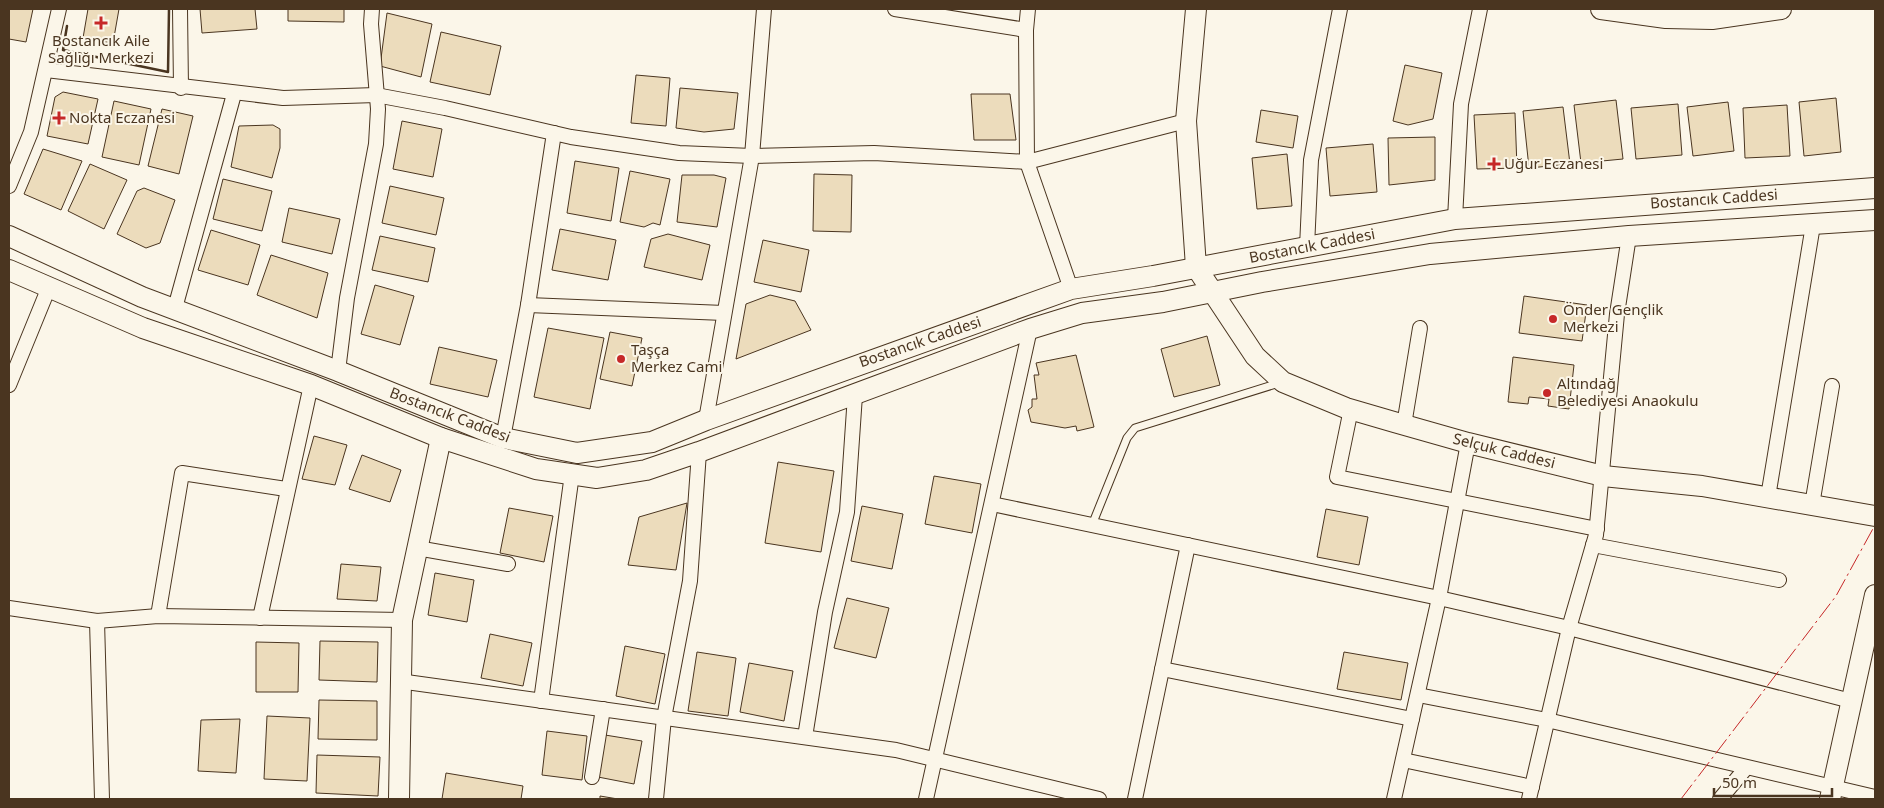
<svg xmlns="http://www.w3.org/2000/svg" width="1884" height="808" viewBox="0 0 1884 808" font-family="'Noto Sans',sans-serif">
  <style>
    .building { fill: #ecdcbc; stroke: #4a3520 }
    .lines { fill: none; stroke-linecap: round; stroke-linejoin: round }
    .lane-casing { stroke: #4a3520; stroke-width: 9 }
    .street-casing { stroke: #4a3520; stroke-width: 16 }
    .secondary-casing { stroke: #4a3520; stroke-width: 22 }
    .lane { stroke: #fbf6e9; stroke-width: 7 }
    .street { stroke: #fbf6e9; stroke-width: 14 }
    .secondary { stroke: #fbf6e9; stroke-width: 20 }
    .wall { stroke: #4a3520; stroke-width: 2.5 }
    .power { stroke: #c62828; stroke-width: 1; stroke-dasharray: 18 4 2.5 4; stroke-linecap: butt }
    .poi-dot { fill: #c62828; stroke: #fbf6e9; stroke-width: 2 }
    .labels { text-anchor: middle; stroke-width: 4; stroke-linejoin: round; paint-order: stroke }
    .poi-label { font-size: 15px; fill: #4a3520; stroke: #fbf6e9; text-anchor: start }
    .street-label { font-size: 15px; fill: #4a3520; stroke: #fbf6e9 }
  </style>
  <rect width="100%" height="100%" fill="#fbf6e9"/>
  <!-- building -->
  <g class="building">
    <polygon points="9,9 33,9 26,42 9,39"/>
    <polygon points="88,9 119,9 113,43 83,38"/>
    <polygon points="200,9 255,9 257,29 202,33"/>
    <polygon points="288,9 344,9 344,22 288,21"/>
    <polygon points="387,13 432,24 421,77 380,66"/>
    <polygon points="441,32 501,46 490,95 430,82"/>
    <polygon points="1405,65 1442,73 1433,119 1408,125 1393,121"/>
    <polygon points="636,75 670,78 666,126 631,123"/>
    <polygon points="680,88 738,93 734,129 704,132 676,128"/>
    <polygon points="63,92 98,99 88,144 47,136 55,97"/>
    <polygon points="971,94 1010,94 1016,140 974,140"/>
    <polygon points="1836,98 1841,152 1804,156 1799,102"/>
    <polygon points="1616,100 1623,159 1581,163 1574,105"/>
    <polygon points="114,101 151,109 139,165 102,157"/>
    <polygon points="1728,102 1734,151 1693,156 1687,107"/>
    <polygon points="1678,104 1682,155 1636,159 1631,108"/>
    <polygon points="1787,105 1790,156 1745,158 1743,108"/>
    <polygon points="1563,107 1570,164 1529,168 1523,111"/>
    <polygon points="162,109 193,116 179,174 148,166"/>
    <polygon points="1261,110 1298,116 1293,148 1256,142"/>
    <polygon points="1515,113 1517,168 1477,169 1474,115"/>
    <polygon points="402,121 442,129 433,177 393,169"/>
    <polygon points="273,125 280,129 280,148 272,178 231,167 239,126"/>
    <polygon points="1435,137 1435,180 1389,185 1388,138"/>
    <polygon points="1373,144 1377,192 1330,196 1326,148"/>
    <polygon points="43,149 82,161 61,210 24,194"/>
    <polygon points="1287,154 1292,206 1257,209 1252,158"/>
    <polygon points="575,161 619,168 611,221 567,213"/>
    <polygon points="90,164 127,180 104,229 68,211"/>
    <polygon points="630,171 670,179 660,225 653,223 644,227 620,222"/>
    <polygon points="814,174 852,175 851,232 813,231"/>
    <polygon points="682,175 714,175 726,178 717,227 677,222"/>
    <polygon points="223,179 272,191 262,231 213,219"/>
    <polygon points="390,186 444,198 436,235 382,223"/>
    <polygon points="144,188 175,200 160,243 146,248 117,234 137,191"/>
    <polygon points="289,208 340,219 332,254 282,242"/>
    <polygon points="560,229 616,240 608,280 552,270"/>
    <polygon points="211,230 260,245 248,285 198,270"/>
    <polygon points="668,234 710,245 702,280 644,267 651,239"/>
    <polygon points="380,236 435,248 428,282 372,270"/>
    <polygon points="763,240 809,250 801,292 754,282"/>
    <polygon points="271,255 328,273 317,318 257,295"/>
    <polygon points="375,285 414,296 400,345 361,334"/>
    <polygon points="770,295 795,301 811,330 736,359 746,304"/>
    <polygon points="1524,296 1587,305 1582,341 1519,333"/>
    <polygon points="548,328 604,338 590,409 534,397"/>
    <polygon points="610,332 642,338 632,386 600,379"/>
    <polygon points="1207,336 1220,385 1174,397 1161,349"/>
    <polygon points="439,347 497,360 488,397 430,384"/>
    <polygon points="1076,355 1094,427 1077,431 1076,426 1065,428 1031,422 1028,410 1032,407 1032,399 1037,399 1034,375 1039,375 1036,363"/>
    <polygon points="1513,357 1574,365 1569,409 1548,406 1549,399 1529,397 1528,404 1508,402"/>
    <polygon points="314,436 347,445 335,485 302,479"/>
    <polygon points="362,455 401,470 390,502 349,489"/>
    <polygon points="778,462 834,471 821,552 765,543"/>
    <polygon points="934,476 981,484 972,533 925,524"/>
    <polygon points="687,503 676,570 628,565 639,517"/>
    <polygon points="862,506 903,514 892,569 851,561"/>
    <polygon points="509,508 553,516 544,562 500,553"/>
    <polygon points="1326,509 1368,517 1359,565 1317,557"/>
    <polygon points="341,564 381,567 377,601 337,599"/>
    <polygon points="435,573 474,580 467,622 428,615"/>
    <polygon points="847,598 889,608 876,658 834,648"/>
    <polygon points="490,634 532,643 523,686 481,678"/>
    <polygon points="320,641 378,642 377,682 319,680"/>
    <polygon points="256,642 299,643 298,692 256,692"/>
    <polygon points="625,646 665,654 655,704 616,696"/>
    <polygon points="697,652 736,658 728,716 688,711"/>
    <polygon points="1344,652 1408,663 1401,700 1337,689"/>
    <polygon points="749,663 793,671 784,721 740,712"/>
    <polygon points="319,700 377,701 377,740 318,739"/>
    <polygon points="267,716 310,718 307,781 264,779"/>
    <polygon points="240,719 236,773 198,771 201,720"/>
    <polygon points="547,731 587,736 582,780 542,775"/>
    <polygon points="605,735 642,741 634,784 598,777"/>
    <polygon points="317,755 380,757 378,796 316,793"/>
    <polygon points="446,773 523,786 521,799 442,799"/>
    <polygon points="600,796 618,799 600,799"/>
  </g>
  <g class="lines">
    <!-- lane casing -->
    <g class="lane-casing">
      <polyline id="lane" points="1092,525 1127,438 1135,428 1279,383"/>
    </g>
    <!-- street casing -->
    <g class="street-casing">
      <g id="street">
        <polyline points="180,9 181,88"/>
        <polyline points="895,9 1026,30"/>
        <polyline points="1028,9 1026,30 1027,162 1071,289"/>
        <polyline points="46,70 283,98 376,95 445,108 571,137 679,153 752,156 874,153 1027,162 1186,121"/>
        <polyline points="9,186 31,132 59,9"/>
        <polyline points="1455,219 1461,104 1480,9"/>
        <polyline points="1307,247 1311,160 1340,9"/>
        <polyline points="528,305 724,313"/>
        <polyline points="175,308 234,94"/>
        <polyline points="338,371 347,298 376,144 378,109 371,24 372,9"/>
        <polyline points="9,385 49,287"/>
        <polyline points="1351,409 1337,477 1597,529"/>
        <polyline points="706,420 752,156 764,9"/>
        <polyline points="1404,425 1420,328"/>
        <polyline points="503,438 528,305 554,133"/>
        <polyline points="1768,497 1813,225"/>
        <polyline points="992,504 1439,598 1569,628 1851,701"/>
        <polyline points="1812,505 1832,386"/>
        <polyline points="1593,545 1779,580"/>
        <polyline points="417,548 508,564"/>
        <polyline points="9,608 97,621"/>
        <polyline points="158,616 182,473 286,489"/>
        <polyline points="260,618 311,385"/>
        <polyline points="1162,669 1412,719"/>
        <polyline points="399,681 896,750 1099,799"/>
        <polyline points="1418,695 1547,720 1875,797"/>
        <polyline points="541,701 572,474"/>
        <polyline points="805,737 825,612 847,512 855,395"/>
        <polyline points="1403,760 1532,787"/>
        <polyline points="592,777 603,709"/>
        <polyline points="102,799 97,621 158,616 402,620"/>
        <polyline points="656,799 664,718 690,581 699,452"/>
        <polyline points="926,799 1030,329"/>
        <polyline points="1135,799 1188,545"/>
        <polyline points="1394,799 1439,598 1468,443"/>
        <polyline points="1529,799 1569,628 1596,535 1617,314 1629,236"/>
        <polyline points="1720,799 1746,768"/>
      </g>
    </g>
    <!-- secondary casing -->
    <g class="secondary-casing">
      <g id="secondary">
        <polyline points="1196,9 1186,121 1196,267 1255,356 1283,382 1346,408 1394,422 1468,443 1603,476 1702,486 1875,516"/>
        <polyline points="1601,9 1666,18 1712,19 1781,9"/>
        <polyline points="9,236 142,297 338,371 503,438 577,453 652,442 706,420 1071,289 1153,276 1455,219 1875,188"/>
        <polyline points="9,270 143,328 311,385 441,438 536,469 597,478 646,470 699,452 1030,329 1082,313 1163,302 1262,282 1430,254 1629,236 1875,220"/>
        <polyline points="399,799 402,620 441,438"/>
        <polyline points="1830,799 1875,595"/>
      </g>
    </g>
    <!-- lane -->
    <use href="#lane" class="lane"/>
    <!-- street -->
    <use href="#street" class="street"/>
    <!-- secondary -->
    <use href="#secondary" class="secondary"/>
    <!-- wall -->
    <polyline class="wall" points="67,26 63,50 168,72 169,9"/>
    <!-- power -->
    <polyline class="power" points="1681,799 1836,596 1875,525"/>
  </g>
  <!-- markers -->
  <g class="poi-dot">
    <path d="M98.5 15.5h5v5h5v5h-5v5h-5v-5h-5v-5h5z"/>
    <path d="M56.5 110.5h5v5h5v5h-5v5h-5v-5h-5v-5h5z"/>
    <path d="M1491.5 156.5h5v5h5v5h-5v5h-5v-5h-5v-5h5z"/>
    <circle cx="1553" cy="319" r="5"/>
    <circle cx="621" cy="359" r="5"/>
    <circle cx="1547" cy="393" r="5"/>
  </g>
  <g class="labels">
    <!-- poi labels -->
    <g class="poi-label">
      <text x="101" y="46" text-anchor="middle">Bostancık Aile<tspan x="101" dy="17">Sağlığı Merkezi</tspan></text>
      <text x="69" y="123">Nokta Eczanesi</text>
      <text x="1504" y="169">Uğur Eczanesi</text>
      <text x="1563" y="315">Önder Gençlik<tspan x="1563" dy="17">Merkezi</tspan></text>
      <text x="631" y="355">Taşça<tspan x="631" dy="17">Merkez Cami</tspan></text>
      <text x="1557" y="389">Altındağ<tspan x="1557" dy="17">Belediyesi Anaokulu</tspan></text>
    </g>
    <!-- street labels -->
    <g class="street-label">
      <text transform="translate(1714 199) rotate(-4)" y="5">Bostancık Caddesi</text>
      <text transform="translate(1312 246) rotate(-11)" y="5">Bostancık Caddesi</text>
      <text transform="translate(920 342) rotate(-19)" y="5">Bostancık Caddesi</text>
      <text transform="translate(450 415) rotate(21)" y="5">Bostancık Caddesi</text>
      <text transform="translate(1504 451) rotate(14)" y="5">Selçuk Caddesi</text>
    </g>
  </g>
  <!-- border -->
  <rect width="1884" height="808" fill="none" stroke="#4a3520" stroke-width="20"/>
  <!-- scale -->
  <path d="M1714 788v8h118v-8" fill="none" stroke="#4a3520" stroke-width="2.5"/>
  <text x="1722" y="788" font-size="15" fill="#4a3520" stroke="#fbf6e9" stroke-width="4" paint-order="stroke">50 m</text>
</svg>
